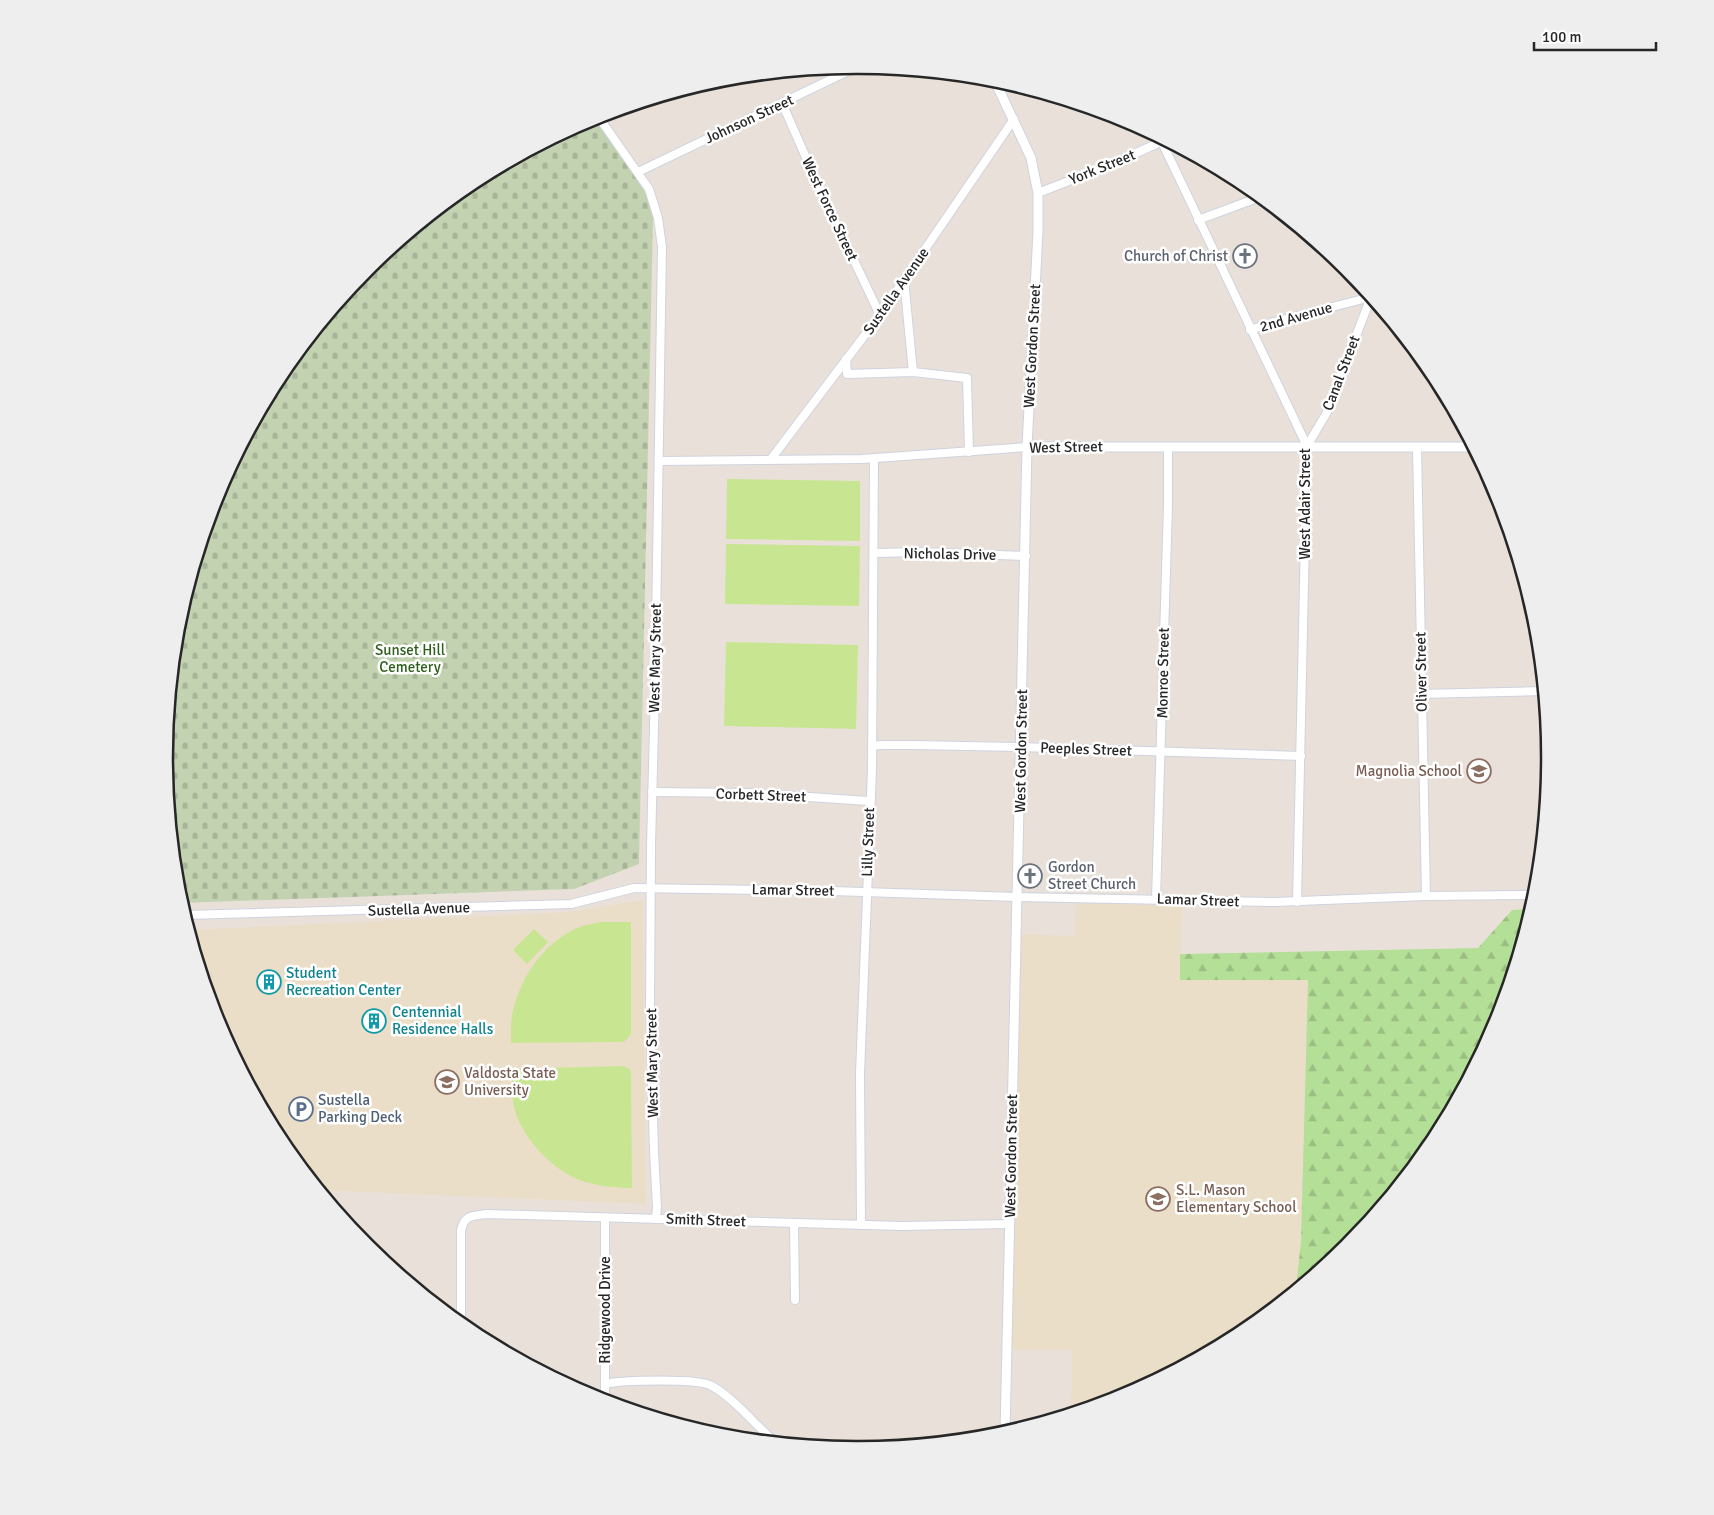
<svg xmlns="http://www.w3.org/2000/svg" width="1714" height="1515" viewBox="0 0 1714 1515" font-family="Signika,sans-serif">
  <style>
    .education { fill: #ebdec8 }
    .forest { fill: url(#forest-firs) }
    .cemetery { fill: url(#cemetery-stones) }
    .pitch { fill: #c8e692 }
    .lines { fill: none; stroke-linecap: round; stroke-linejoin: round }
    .minor-casing { stroke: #ced3e0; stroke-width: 10 }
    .tertiary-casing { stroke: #ced3e0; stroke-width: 11 }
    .minor { stroke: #fff; stroke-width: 8 }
    .tertiary { stroke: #fff; stroke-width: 9 }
    .labels { text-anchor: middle; stroke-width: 5; stroke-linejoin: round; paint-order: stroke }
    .street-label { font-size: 15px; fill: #272727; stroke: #fff }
    .worship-label { font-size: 15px; fill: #5b616d; stroke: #fff; text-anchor: end }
    .park-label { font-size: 15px; fill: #2e601c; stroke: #fff }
    .education-label { font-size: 15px; fill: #785e54; stroke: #fff; text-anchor: start }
    .culture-label { font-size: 15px; fill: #0d838f; stroke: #fff; text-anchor: start }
    .service-label { font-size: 15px; fill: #4e5e75; stroke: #fff; text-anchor: start }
    .rim { fill: none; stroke: #272727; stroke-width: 2.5 }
  </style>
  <defs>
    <pattern id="forest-firs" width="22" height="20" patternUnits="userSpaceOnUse" patternTransform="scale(1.25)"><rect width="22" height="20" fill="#b4df97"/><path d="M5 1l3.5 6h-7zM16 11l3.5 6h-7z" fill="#9bbf82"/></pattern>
    <pattern id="cemetery-stones" width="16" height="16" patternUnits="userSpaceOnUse" patternTransform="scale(1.25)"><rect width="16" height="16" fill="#c3d3b1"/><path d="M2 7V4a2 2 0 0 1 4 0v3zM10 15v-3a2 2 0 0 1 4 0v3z" fill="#a8b598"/></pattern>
  </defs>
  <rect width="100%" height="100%" fill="#e9e1d9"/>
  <!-- education -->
  <g class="education">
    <polygon points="643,900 646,1204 321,1190 281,1142 217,1022 189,930 569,912"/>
    <polygon points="1076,903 1182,906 1180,980 1308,980 1301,1241 1296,1289 1241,1333 1122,1397 1071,1413 1072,1350 1011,1350 1019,934 1074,936"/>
  </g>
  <!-- forest -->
  <polygon class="forest" points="1531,909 1497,1023 1433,1142 1346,1247 1296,1289 1301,1241 1308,980 1180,980 1180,954 1478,948 1512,910"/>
  <!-- cemetery -->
  <polygon class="cemetery" points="594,117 646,192 653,217 639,864 574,889 181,903 178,892 165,757 178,622 217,492 281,373 368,268 473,182"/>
  <!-- pitch -->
  <g class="pitch">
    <polygon points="727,479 860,481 860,541 726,539"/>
    <polygon points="726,544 860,546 859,606 725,604"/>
    <polygon points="726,642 858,645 856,729 724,726"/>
    <path d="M 600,922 L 631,922 L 631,1034 L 625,1041 L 621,1042 L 511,1043 C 511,1032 510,1021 513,1011 C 521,976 544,943 577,928 C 584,925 593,924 600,922 Z"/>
    <polygon points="534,929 548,942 527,964 513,950"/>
    <path d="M 623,1066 L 630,1069 L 631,1073 L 632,1188 C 616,1188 598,1186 582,1181 C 554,1171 526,1142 516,1114 C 511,1100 513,1083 512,1069 Z"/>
  </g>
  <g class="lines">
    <!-- minor casing -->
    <g class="minor-casing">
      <g id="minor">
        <polyline points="782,103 819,187 880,315"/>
        <polyline points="598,116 649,189 658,218 662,247 655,688 651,846 650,1006 654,1152 657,1207 656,1219"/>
        <polyline points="1160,138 1307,446 1297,902"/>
        <polyline points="638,172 861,65"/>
        <polyline points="1038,193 1112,164 1165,140"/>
        <polyline points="1198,220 1260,197"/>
        <polyline points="904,279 913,372"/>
        <polyline points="1250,330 1274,322 1371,297"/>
        <polyline points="846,359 847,374 913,372 967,378 969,452"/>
        <polyline points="1307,446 1326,414 1371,297"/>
        <polyline points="1417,447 1426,896"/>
        <polyline points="771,459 880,315 1014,119"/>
        <polyline points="659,461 862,459 1027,447"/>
        <polyline points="874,553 919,552 1026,556"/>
        <polyline points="1421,694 1543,691"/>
        <polyline points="872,746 881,745 914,745 1020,747 1301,756"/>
        <polyline points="652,792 749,793 869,801"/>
        <polyline points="1156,899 1168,505 1168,447"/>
        <polyline points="185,915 571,904 634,888 832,891 1017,897 1274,902 1426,896 1535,895"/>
        <polyline points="605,1218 605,1401"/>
        <polyline points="794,1223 795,1300"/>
        <polyline points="861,1225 860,1074 872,770 874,459"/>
        <path d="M 461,1324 L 461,1230 C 465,1214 473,1216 487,1214 L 902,1226 L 1010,1224"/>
        <path d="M 605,1384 C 622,1380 699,1378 712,1386 C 736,1400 754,1424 775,1442"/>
      </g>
    </g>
    <!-- tertiary casing -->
    <g class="tertiary-casing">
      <g id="tertiary">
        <polyline points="994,79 1031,158 1038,193 1038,231 1027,447 1005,1433"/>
        <polyline points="1027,447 1472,447"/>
      </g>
    </g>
    <!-- minor -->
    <use href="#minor" class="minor"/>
    <!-- tertiary -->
    <use href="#tertiary" class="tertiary"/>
  </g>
  <!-- icons -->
  <defs>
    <g id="church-ring" transform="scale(1.25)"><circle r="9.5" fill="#fff" stroke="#6b7280" stroke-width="1.5"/><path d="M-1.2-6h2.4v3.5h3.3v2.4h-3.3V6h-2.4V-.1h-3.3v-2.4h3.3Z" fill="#6b7280"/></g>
    <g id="school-ring" transform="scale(1.25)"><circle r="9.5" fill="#fff" stroke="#8d6e63" stroke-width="1.5"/><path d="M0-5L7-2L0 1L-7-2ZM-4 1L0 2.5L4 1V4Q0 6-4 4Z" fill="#8d6e63"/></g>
    <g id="building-ring" transform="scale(1.25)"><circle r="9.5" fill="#fff" stroke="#0f9aa8" stroke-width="1.5"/><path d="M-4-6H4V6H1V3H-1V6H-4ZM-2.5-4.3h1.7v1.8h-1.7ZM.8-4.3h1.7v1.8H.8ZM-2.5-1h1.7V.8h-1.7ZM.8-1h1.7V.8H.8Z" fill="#0f9aa8"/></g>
    <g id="university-ring" transform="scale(1.25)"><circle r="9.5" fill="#fff" stroke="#8d6e63" stroke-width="1.5"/><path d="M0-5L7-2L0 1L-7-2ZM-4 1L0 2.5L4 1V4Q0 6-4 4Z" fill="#8d6e63"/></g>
    <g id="parking-ring" transform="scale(1.25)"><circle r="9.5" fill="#fff" stroke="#5c6f8a" stroke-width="1.5"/><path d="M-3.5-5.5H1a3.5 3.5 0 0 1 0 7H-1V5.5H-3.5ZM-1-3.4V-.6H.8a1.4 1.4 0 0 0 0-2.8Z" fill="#5c6f8a"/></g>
  </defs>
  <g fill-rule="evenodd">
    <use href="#church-ring" x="1245" y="256"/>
    <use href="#school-ring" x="1479" y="771"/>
    <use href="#church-ring" x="1030" y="876"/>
    <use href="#building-ring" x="269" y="982"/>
    <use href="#building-ring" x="374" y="1021"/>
    <use href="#university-ring" x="447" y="1082"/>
    <use href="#parking-ring" x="301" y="1109"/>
    <use href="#school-ring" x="1158" y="1199"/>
  </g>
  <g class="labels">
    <!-- street labels -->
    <g class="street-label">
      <text transform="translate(749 119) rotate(-25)" y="5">Johnson Street</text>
      <text transform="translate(1102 167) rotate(-22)" y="5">York Street</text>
      <text transform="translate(830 209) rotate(65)" y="5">West Force Street</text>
      <text transform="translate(896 291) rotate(-55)" y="5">Sustella Avenue</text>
      <text transform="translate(1296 317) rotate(-16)" y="5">2nd Avenue</text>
      <text transform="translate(1032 346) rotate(-87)" y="5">West Gordon Street</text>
      <text transform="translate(1341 373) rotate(-69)" y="5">Canal Street</text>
      <text transform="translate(1066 447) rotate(-1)" y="5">West Street</text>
      <text transform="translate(1305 504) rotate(-90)" y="5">West Adair Street</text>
      <text transform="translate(950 554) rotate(1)" y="5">Nicholas Drive</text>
      <text transform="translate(655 658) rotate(-89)" y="5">West Mary Street</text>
      <text transform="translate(1421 672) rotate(-91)" y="5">Oliver Street</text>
      <text transform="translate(1163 673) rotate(-89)" y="5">Monroe Street</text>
      <text transform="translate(1086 749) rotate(2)" y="5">Peeples Street</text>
      <text transform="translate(1021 751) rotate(-89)" y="5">West Gordon Street</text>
      <text transform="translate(761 795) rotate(2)" y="5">Corbett Street</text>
      <text transform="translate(868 842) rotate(-88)" y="5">Lilly Street</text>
      <text transform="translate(793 890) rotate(1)" y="5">Lamar Street</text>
      <text transform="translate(1198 900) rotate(2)" y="5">Lamar Street</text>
      <text transform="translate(419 909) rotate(-2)" y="5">Sustella Avenue</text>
      <text transform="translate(652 1063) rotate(-91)" y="5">West Mary Street</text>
      <text transform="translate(1011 1156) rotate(-89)" y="5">West Gordon Street</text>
      <text transform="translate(706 1220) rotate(2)" y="5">Smith Street</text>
      <text transform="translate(605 1310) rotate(-90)" y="5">Ridgewood Drive</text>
    </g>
    <!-- worship labels -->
    <g class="worship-label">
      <text x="1228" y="261">Church of Christ</text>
      <text x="1048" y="872" text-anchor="start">Gordon<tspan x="1048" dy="17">Street Church</tspan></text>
    </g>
    <!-- park labels -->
    <g class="park-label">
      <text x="410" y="655">Sunset Hill<tspan x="410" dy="17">Cemetery</tspan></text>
    </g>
    <!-- education labels -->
    <g class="education-label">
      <text x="1462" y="776" text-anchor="end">Magnolia School</text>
      <text x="464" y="1078">Valdosta State<tspan x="464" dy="17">University</tspan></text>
      <text x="1176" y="1195">S.L. Mason<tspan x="1176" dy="17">Elementary School</tspan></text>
    </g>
    <!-- culture labels -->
    <g class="culture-label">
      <text x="286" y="978">Student<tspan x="286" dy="17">Recreation Center</tspan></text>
      <text x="392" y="1017">Centennial<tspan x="392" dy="17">Residence Halls</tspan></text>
    </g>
    <!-- service labels -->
    <g class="service-label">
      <text x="318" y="1105">Sustella<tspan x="318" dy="17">Parking Deck</tspan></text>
    </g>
  </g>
  <!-- crop -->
  <path d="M0 0H1714V1515H0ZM856 74H858A683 683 0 0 1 1541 757V758A683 683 0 0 1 858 1441H856A683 683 0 0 1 173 758V757A683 683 0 0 1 856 74Z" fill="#eee" fill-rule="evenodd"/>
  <path class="rim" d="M856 74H858A683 683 0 0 1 1541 757V758A683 683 0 0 1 858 1441H856A683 683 0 0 1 173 758V757A683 683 0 0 1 856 74Z"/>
  <!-- scale -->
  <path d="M1534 42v8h122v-8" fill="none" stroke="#272727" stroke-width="2.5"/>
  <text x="1542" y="42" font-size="15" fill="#272727" stroke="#ffffff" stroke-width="4" paint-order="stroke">100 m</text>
</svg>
